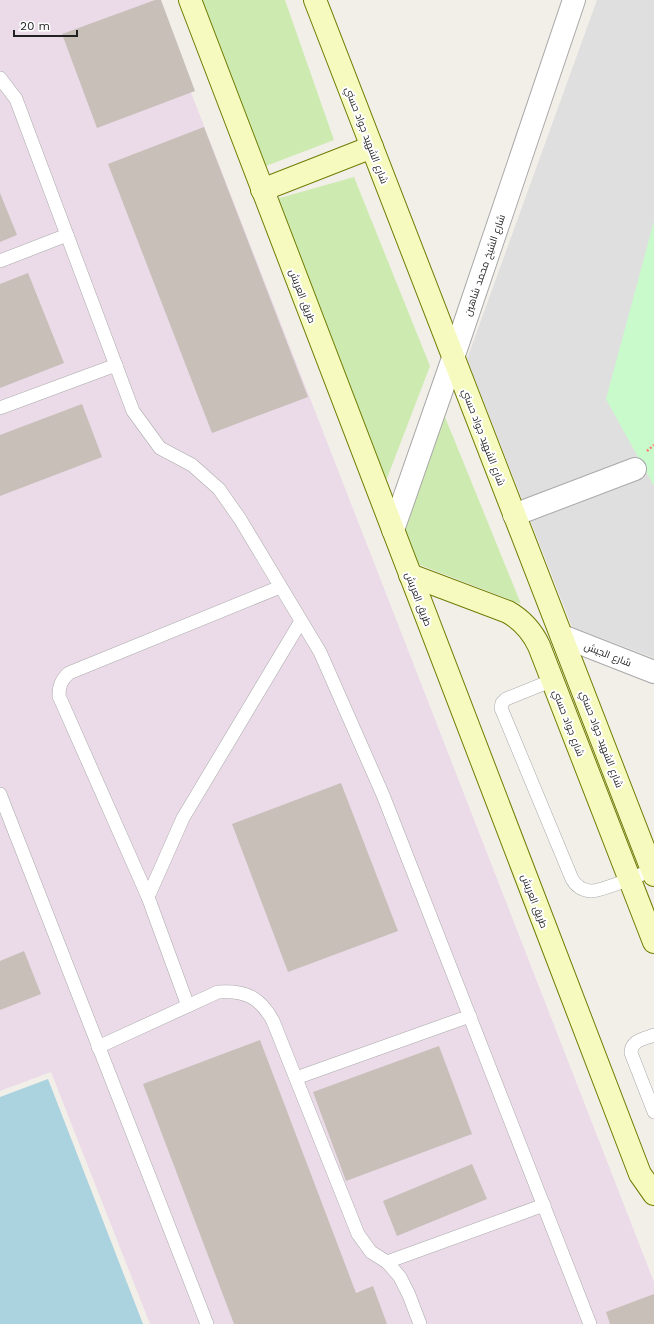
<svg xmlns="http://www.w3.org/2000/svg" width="654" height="1324" viewBox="0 0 654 1324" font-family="'Work Sans',Cairo,sans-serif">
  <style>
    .residential { fill: #e0dfdf }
    .industrial { fill: #ebdbe8 }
    .grass { fill: #cdebb0 }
    .park { fill: #c8facc }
    .water { fill: #aad3df }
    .building { fill: #c7bfb8 }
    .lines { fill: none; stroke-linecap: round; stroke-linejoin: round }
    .lane-casing { stroke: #a9a9a9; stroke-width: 14 }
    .street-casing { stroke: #a9a9a9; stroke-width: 24 }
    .secondary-casing { stroke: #707d05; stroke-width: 24 }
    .path { stroke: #fa8072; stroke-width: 2.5; stroke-dasharray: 2 2; stroke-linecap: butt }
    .lane { stroke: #fff; stroke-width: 13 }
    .street { stroke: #fff; stroke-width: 22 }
    .secondary { stroke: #f7fabf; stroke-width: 22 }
    .labels { text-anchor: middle; stroke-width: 4; stroke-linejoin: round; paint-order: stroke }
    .street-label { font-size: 10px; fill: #222; stroke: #fff }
  </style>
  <rect width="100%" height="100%" fill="#f2efe9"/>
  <!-- residential -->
  <polygon class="residential" points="597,0 654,0 654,658 572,627 467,359"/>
  <!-- industrial -->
  <polygon class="industrial" points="0,0 155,0 654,1282 654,1324 150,1324 51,1072 0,1091"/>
  <!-- grass -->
  <g class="grass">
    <polygon points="200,0 285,0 334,140 266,166"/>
    <polygon points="354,177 430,366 386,481 276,199"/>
    <polygon points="445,417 521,604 415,563 400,529"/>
  </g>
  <!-- park -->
  <polygon class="park" points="654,221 654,486 606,399"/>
  <!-- water -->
  <polygon class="water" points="48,1079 143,1324 0,1324 0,1097"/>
  <!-- building -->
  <g class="building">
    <polygon points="155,0 161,0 195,91 97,128 62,34"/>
    <polygon points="204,127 308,397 212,433 108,164"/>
    <polygon points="0,193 17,235 0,242"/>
    <polygon points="28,273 64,363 0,388 0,284"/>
    <polygon points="82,404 102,457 0,496 0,435"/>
    <polygon points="341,783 398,931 288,972 232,824"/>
    <polygon points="24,951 41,994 0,1010 0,961"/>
    <polygon points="260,1040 356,1293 373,1286 387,1324 234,1324 143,1084"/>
    <polygon points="439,1046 472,1134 346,1181 313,1092"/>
    <polygon points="472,1164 487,1199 397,1236 383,1201"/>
    <polygon points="654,1294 654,1324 610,1324 606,1312"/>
  </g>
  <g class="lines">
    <!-- lane casing -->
    <g class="lane-casing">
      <g id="lane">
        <polyline points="0,78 16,99 133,411 160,448 192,465 219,489 240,519 320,652 383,795 590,1324"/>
        <polyline points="0,261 67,235"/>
        <polyline points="0,408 116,365"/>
        <path d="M 553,680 L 506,699 L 502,703 L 501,708 L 572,879 C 576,886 581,890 590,891 C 599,892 640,875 652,870"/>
        <polyline points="0,794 207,1324"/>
        <polyline points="148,897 183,818 301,621"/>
        <path d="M 188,1006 L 148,897 L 59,696 C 59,686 61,680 69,673 L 280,587"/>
        <path d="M 654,1035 C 644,1039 631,1040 631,1053 L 654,1112"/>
        <path d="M 98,1047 L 218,992 C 245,990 260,997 273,1021 L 358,1234 L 371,1252 L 387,1262 L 400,1277 L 409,1295 L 420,1324"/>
        <polyline points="296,1078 470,1016"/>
        <polyline points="387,1262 544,1205"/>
      </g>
    </g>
    <!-- street casing -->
    <g class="street-casing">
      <g id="street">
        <polyline points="514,515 635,469"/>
        <polyline points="393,530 453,358 574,0"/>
        <polyline points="562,636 654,672"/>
      </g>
    </g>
    <!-- secondary casing -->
    <g class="secondary-casing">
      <g id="secondary">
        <polyline points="190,0 640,1174 654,1194"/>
        <polyline points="315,0 654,875"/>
        <polyline points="262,190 372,147"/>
        <path d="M 410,575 L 508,612 C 522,620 532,631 539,646 L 654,942"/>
      </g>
    </g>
    <!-- path -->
    <polyline class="path" points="647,451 654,445"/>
    <!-- lane -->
    <use href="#lane" class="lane"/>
    <!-- street -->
    <use href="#street" class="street"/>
    <!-- secondary -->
    <use href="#secondary" class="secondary"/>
  </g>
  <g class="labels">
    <!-- street labels -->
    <g class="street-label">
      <text transform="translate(367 135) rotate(69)" y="4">شارع الشهيد جواد حسني</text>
      <text transform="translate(484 265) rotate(-71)" y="4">شارع الشيخ محمد شاهين</text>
      <text transform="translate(303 296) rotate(69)" y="4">طريق العريش</text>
      <text transform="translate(484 437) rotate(69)" y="4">شارع الشهيد جواد حسني</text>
      <text transform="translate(419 599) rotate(69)" y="4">طريق العريش</text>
      <text transform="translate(608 654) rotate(21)" y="4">شارع الجيش</text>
      <text transform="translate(569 723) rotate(69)" y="4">شارع جواد حسني</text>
      <text transform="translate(602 739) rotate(69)" y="4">شارع الشهيد جواد حسني</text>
      <text transform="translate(535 901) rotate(69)" y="4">طريق العريش</text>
    </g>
  </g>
  <!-- scale -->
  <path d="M14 30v6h63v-6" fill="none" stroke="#222222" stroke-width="2"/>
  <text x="20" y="30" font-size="12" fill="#222222" stroke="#ffffff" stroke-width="3" paint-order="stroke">20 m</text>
</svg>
